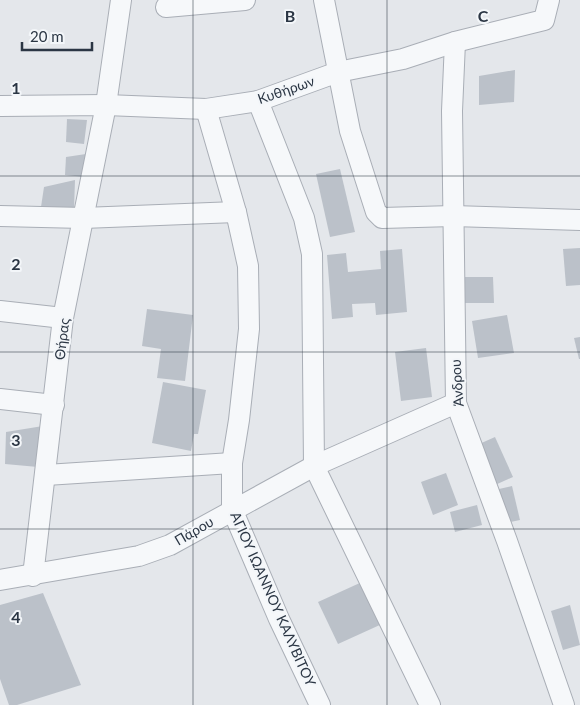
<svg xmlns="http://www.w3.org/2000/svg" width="580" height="705" viewBox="0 0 580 705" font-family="Lato,sans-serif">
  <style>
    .building { fill: #bbc1c9 }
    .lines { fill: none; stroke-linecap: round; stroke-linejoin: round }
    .street-casing { stroke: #a9aeb6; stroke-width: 22 }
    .street { stroke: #f6f8fa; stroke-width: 20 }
    .grid { fill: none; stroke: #2b3644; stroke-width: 1; stroke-opacity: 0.55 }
    .labels { text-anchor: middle; stroke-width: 4; stroke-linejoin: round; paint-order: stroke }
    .street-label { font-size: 14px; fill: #2b3644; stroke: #f3f6f9 }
    .grid-label { font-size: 16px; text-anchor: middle; font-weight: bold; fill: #2b3644; stroke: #f3f6f9; stroke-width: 4; stroke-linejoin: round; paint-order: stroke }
  </style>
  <rect width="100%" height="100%" fill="#e4e7eb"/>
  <!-- building -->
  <g class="building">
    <polygon points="515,70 514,102 479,105 479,76"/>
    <polygon points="67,119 87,120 84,144 66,142"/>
    <polygon points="86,154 85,177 65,175 66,157"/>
    <polygon points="340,169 355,232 330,237 316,174"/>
    <polygon points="75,180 74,209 41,207 44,187"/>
    <polygon points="580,248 580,285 566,286 563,249"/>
    <polygon points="402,249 407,312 376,315 375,303 352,304 353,317 332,319 327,255 346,253 348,272 381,269 380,251"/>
    <polygon points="462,277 493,277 494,303 462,303"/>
    <polygon points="147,309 193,315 185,381 157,378 161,349 142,346"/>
    <polygon points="507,315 514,353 478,358 472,321"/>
    <polygon points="580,337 580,359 579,359 574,338"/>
    <polygon points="426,348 432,397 401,401 395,352"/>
    <polygon points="163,382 206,390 198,434 194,434 191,451 152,443"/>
    <polygon points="43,426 38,467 5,464 6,432"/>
    <polygon points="495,437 513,477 495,485 477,445"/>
    <polygon points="446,473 458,505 433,515 421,482"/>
    <polygon points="512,486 520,520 506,523 499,489"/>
    <polygon points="477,505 482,525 455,532 450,512"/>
    <polygon points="362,582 382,624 338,644 318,602"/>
    <polygon points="43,593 81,685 17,705 9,705 0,679 0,605"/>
    <polygon points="570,605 580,645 563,650 551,611"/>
  </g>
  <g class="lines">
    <!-- street casing -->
    <g class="street-casing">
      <g id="street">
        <polyline points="324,0 350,131 376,212 382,218 453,216 580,220"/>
        <polyline points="166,7 245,0"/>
        <polyline points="455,42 452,111 456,403 507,541 564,705"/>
        <polyline points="258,101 304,218 312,254 314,466 430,705"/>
        <polyline points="0,106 106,105 206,109 258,101 338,72 403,59 455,42 544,20 549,0"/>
        <polyline points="206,109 236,212 248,266 249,329 239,420 232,463 232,509 279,619 320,705"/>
        <polyline points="0,216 83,218 236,212"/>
        <polyline points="0,311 63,318"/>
        <polyline points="0,399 54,405"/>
        <polyline points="46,475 232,463"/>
        <polyline points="33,576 63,318 106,105 121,0"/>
        <polyline points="0,580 139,556 170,545 314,466 456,403"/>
      </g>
    </g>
    <!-- street -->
    <use href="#street" class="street"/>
  </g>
  <!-- grid -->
  <path class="grid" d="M 193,0 L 193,705M 387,0 L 387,705M 0,176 L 580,176M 0,352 L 580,352M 0,529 L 580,529"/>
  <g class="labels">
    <!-- street labels -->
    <g class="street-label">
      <text transform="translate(286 90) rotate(-19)" y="5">Κυθήρων</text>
      <text transform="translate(62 339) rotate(-83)" y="5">Θήρας</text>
      <text transform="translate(457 383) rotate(-94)" y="5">Άνδρου</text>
      <text transform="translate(194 531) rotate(-30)" y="5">Πάρου</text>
      <text transform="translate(273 599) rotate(66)" y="5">ΑΓΙΟΥ ΙΩΑΝΝΟΥ ΚΑΛΥΒΙΤΟΥ</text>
    </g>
  </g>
  <g class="grid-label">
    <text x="290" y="22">B</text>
    <text x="483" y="22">C</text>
    <text x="16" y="94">1</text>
    <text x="16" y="270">2</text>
    <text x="16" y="446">3</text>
    <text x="16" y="623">4</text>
  </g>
  <!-- scale -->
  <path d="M22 42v8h70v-8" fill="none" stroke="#2b3644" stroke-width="2.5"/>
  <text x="30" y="42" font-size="15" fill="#2b3644" stroke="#f3f6f9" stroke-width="4" paint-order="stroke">20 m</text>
</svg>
